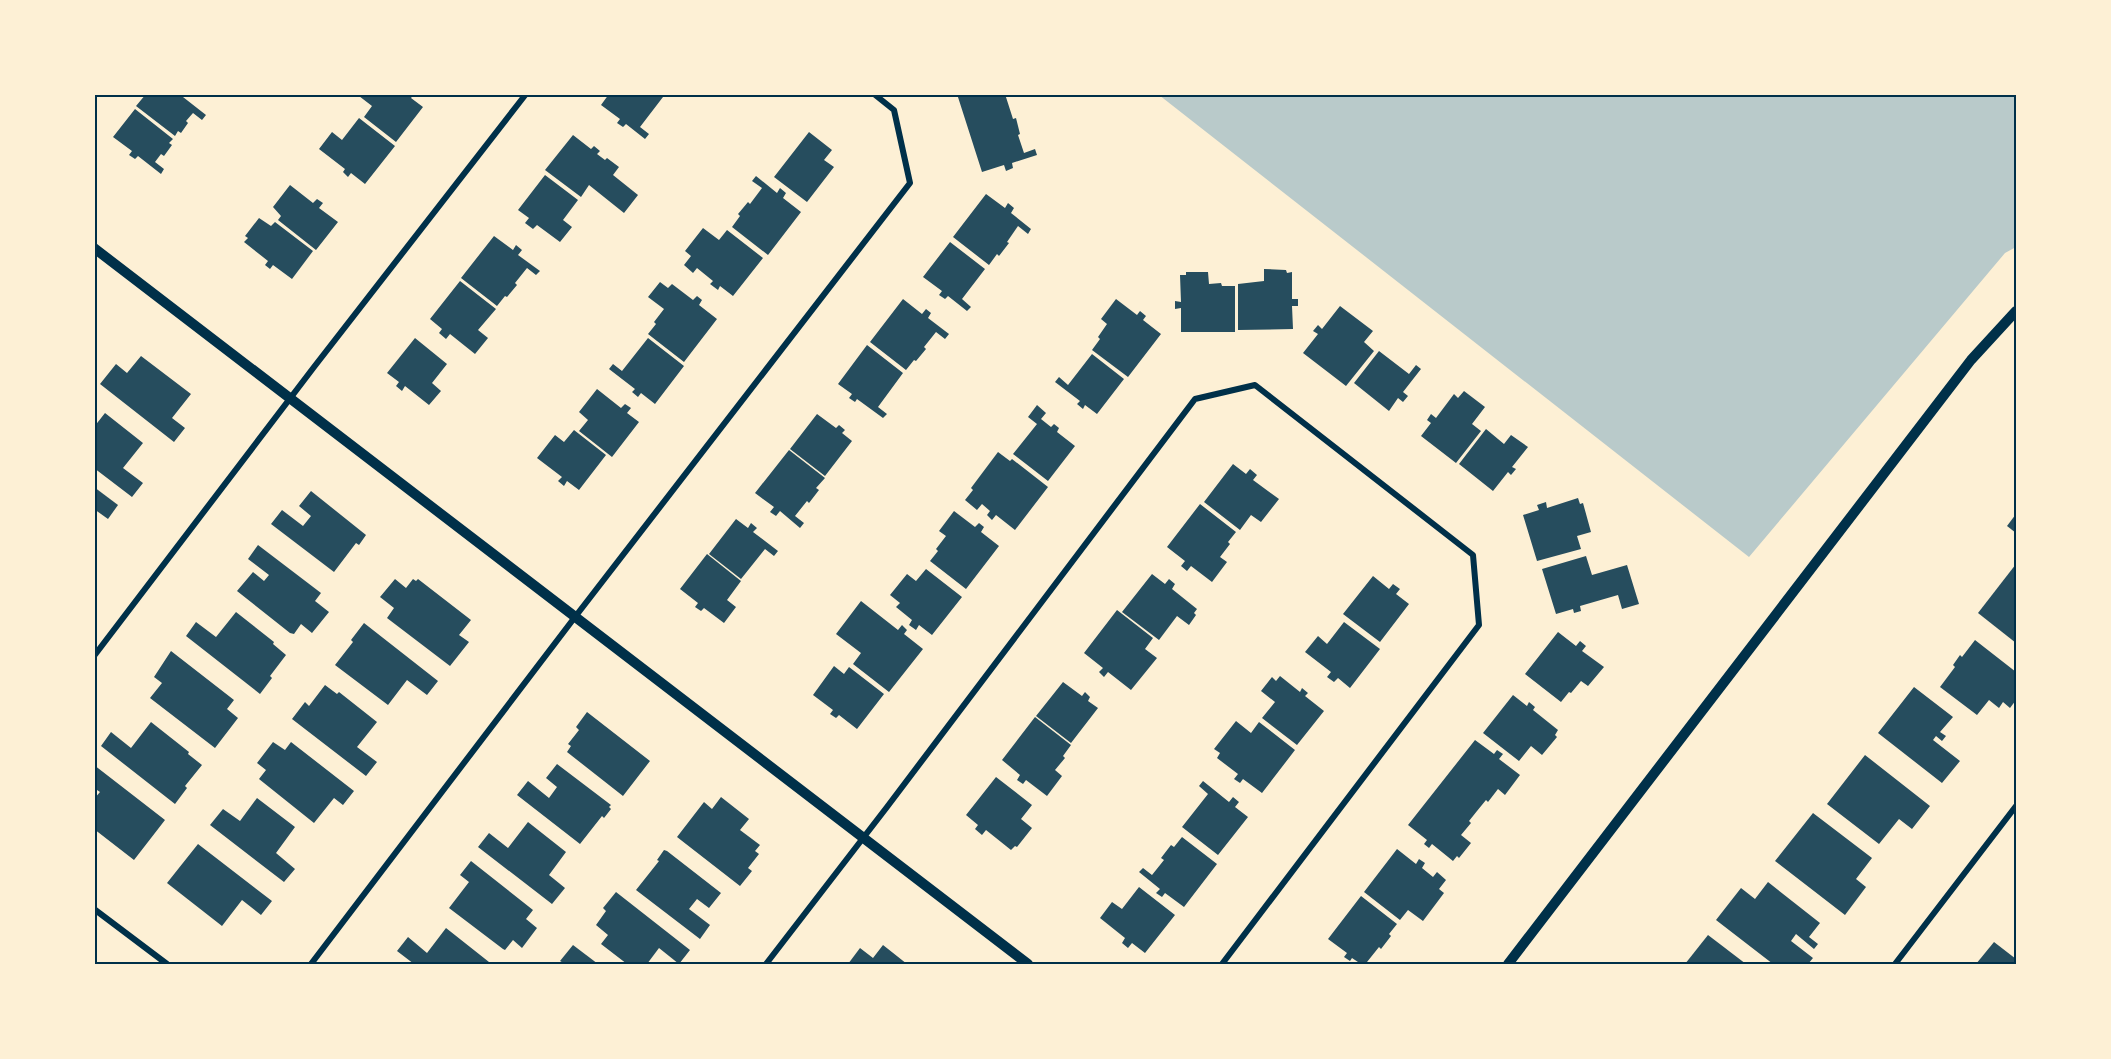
<svg xmlns="http://www.w3.org/2000/svg" width="2111" height="1059" viewBox="0 0 2111 1059" font-family="'Work Sans',sans-serif">
  <style>
    .green { fill: #b9caca }
    .building { fill: #264d5e }
    .lines { fill: none; stroke-linecap: round; stroke-linejoin: round }
    .minor { stroke: #003049; stroke-width: 6 }
    .tertiary { stroke: #003049; stroke-width: 10 }
    .neatline { fill: none; stroke: #003049; stroke-width: 2 }
  </style>
  <rect width="100%" height="100%" fill="#fdf0d5"/>
  <!-- green -->
  <polygon class="green" points="1159,95 2016,95 2016,247 2005,253 1749,557"/>
  <!-- building -->
  <g class="building">
    <polygon points="146,94 185,94 183,97 206,115 202,120 193,113 186,121 188,123 181,133 178,131 175,136 136,106"/>
    <polygon points="361,94 414,94 411,98 423,107 396,142 364,117 372,106 359,96"/>
    <polygon points="609,94 660,94 663,97 640,127 649,134 645,139 626,124 623,127 617,123 620,119 601,105"/>
    <polygon points="957,94 1005,94 1013,119 1016,118 1020,134 1018,135 1024,153 1035,149 1037,155 1012,163 1013,168 1006,171 1004,165 982,172"/>
    <polygon points="135,109 173,139 169,143 172,145 164,156 161,154 155,162 164,169 161,174 138,156 135,159 129,155 132,151 113,137"/>
    <polygon points="359,118 395,146 365,184 351,173 348,177 343,172 345,169 319,149 332,132 342,140"/>
    <polygon points="809,132 832,150 824,160 834,167 807,202 774,177"/>
    <polygon points="573,135 591,149 594,146 600,151 597,154 605,160 607,158 619,167 613,175 638,195 624,213 589,185 581,197 545,170"/>
    <polygon points="545,175 578,200 563,220 572,227 560,242 537,225 533,229 525,223 529,218 518,210"/>
    <polygon points="756,176 777,193 780,188 786,193 783,198 801,212 768,255 732,227 740,216 738,214 748,202 750,204 762,188 752,181"/>
    <polygon points="290,185 313,203 317,199 323,203 319,208 338,222 316,250 278,220 281,216 273,207"/>
    <polygon points="986,194 1005,208 1008,203 1014,208 1011,213 1031,229 1028,234 1018,226 1007,242 1009,243 999,256 997,254 989,265 953,237"/>
    <polygon points="259,218 271,226 275,222 313,251 292,279 273,265 270,269 265,265 268,261 244,242 248,238 245,236"/>
    <polygon points="703,228 719,240 727,230 763,258 733,296 720,286 718,290 710,284 713,281 697,268 693,273 684,265 691,256 685,251"/>
    <polygon points="494,236 513,250 516,245 522,250 518,255 540,271 536,275 527,268 515,283 517,285 507,297 505,296 497,306 461,278"/>
    <polygon points="950,242 985,269 962,299 971,307 967,311 948,296 945,299 939,295 942,291 923,277"/>
    <polygon points="1264,269 1286,270 1287,273 1292,272 1292,299 1298,299 1298,306 1292,306 1293,329 1238,330 1238,284 1264,281"/>
    <polygon points="1186,272 1208,272 1209,284 1221,283 1222,286 1235,286 1235,332 1181,332 1181,308 1175,309 1175,301 1181,302 1180,275 1186,275"/>
    <polygon points="460,281 496,309 478,330 488,338 475,354 450,334 446,339 439,333 442,329 430,319"/>
    <polygon points="660,282 668,288 672,284 693,300 697,296 702,300 699,305 717,319 684,362 648,334 656,324 654,322 664,309 648,297"/>
    <polygon points="903,299 922,314 926,309 931,313 928,318 949,334 945,339 936,332 924,347 926,349 916,361 914,360 906,370 870,342"/>
    <polygon points="1116,299 1137,315 1140,311 1146,316 1143,320 1161,334 1128,377 1092,350 1100,339 1098,337 1107,324 1101,319"/>
    <polygon points="1340,306 1373,331 1364,342 1374,351 1346,386 1303,353 1318,334 1313,331 1318,325 1322,329"/>
    <polygon points="415,338 447,364 432,383 441,391 429,405 405,386 402,391 396,386 399,382 387,373"/>
    <polygon points="648,338 684,366 655,404 641,393 638,397 632,392 635,389 609,369 613,364 622,371"/>
    <polygon points="867,345 903,373 878,407 887,414 883,418 857,399 855,402 849,398 852,394 838,384"/>
    <polygon points="1379,351 1409,374 1416,365 1421,369 1403,392 1408,396 1403,402 1398,398 1389,411 1354,383"/>
    <polygon points="1092,354 1124,379 1097,414 1085,405 1083,409 1077,404 1080,401 1055,382 1059,377 1068,385"/>
    <polygon points="141,356 191,394 172,418 185,428 174,442 100,384 116,364 127,373"/>
    <polygon points="597,389 621,408 625,404 631,408 627,413 639,422 612,457 579,431 588,420 579,412"/>
    <polygon points="1464,391 1485,407 1472,424 1481,431 1456,463 1421,436 1431,423 1427,420 1431,414 1436,418 1454,394 1458,398"/>
    <polygon points="1037,405 1046,413 1041,419 1051,427 1054,424 1059,428 1057,432 1075,446 1048,481 1013,454 1037,424 1028,417"/>
    <polygon points="105,413 143,443 123,468 143,483 132,497 94,468 94,427"/>
    <polygon points="817,414 836,428 839,425 845,430 842,433 852,441 825,476 790,449"/>
    <polygon points="1486,429 1504,444 1511,435 1528,447 1512,467 1516,469 1511,475 1508,472 1493,491 1459,464"/>
    <polygon points="574,430 606,455 579,490 567,481 564,486 558,481 562,477 537,458 555,435 564,442"/>
    <polygon points="789,450 825,478 816,488 819,490 809,503 807,501 795,516 804,523 800,528 780,511 776,516 770,512 774,507 755,493"/>
    <polygon points="998,452 1010,461 1012,459 1048,487 1015,530 996,515 992,520 987,515 990,511 982,504 977,510 965,500 973,490 971,488"/>
    <polygon points="1233,464 1246,474 1250,469 1257,475 1253,480 1279,499 1261,522 1251,515 1240,530 1204,502"/>
    <polygon points="94,487 118,505 108,519 94,509"/>
    <polygon points="311,491 366,535 359,545 356,543 334,572 271,524 282,510 303,526 311,516 299,506"/>
    <polygon points="1578,498 1580,504 1583,503 1591,532 1577,536 1581,549 1537,561 1523,515 1539,510 1537,505 1546,502 1547,508"/>
    <polygon points="1200,504 1236,532 1228,542 1230,544 1220,557 1227,562 1212,582 1191,566 1187,571 1181,566 1185,561 1167,547"/>
    <polygon points="954,511 975,527 979,523 984,527 981,532 999,546 966,589 930,561 938,551 936,549 946,536 939,531"/>
    <polygon points="2016,514 2016,533 2007,526"/>
    <polygon points="736,519 748,528 751,523 757,528 753,532 778,551 774,556 765,549 741,579 709,554"/>
    <polygon points="258,545 321,593 315,601 329,612 312,633 301,624 294,634 290,633 237,591 253,572 264,581 269,575 248,559"/>
    <polygon points="707,554 741,581 727,600 736,607 724,623 704,608 701,611 695,607 698,603 680,589"/>
    <polygon points="1586,556 1592,575 1627,565 1639,604 1622,609 1618,595 1580,606 1581,611 1574,613 1573,609 1556,614 1542,569"/>
    <polygon points="2016,564 2016,643 1978,613"/>
    <polygon points="926,569 962,597 932,635 919,625 916,630 909,625 912,620 896,607 900,603 890,595 907,574 916,581"/>
    <polygon points="1152,574 1165,584 1169,579 1175,584 1172,589 1197,609 1194,613 1196,615 1189,625 1177,616 1159,640 1122,612"/>
    <polygon points="1373,576 1389,589 1393,584 1400,589 1396,594 1409,604 1380,642 1343,614"/>
    <polygon points="395,579 406,588 413,579 416,581 418,579 471,620 459,635 469,642 450,666 387,618 394,608 380,597"/>
    <polygon points="861,601 898,630 902,625 907,630 904,634 923,649 889,692 853,664 861,653 836,634"/>
    <polygon points="1117,610 1153,638 1145,649 1157,658 1131,690 1108,672 1104,677 1099,672 1103,668 1084,653"/>
    <polygon points="236,612 274,642 273,644 286,655 270,676 272,678 260,694 186,636 196,622 216,637"/>
    <polygon points="1344,622 1380,649 1350,688 1338,678 1334,682 1327,677 1331,672 1305,652 1318,636 1327,644"/>
    <polygon points="364,623 438,681 427,695 407,680 388,705 335,665 353,642 351,640"/>
    <polygon points="1558,632 1576,646 1580,641 1586,646 1582,651 1604,667 1588,686 1581,681 1571,693 1569,692 1561,702 1525,674"/>
    <polygon points="1975,640 2016,672 2016,700 2010,708 2003,702 1999,708 1989,700 1977,715 1940,687 1955,667 1953,665 1960,655 1962,657"/>
    <polygon points="171,651 234,700 227,709 238,718 215,748 150,698 162,683 154,677"/>
    <polygon points="834,666 844,674 849,667 884,694 857,729 839,715 836,718 830,714 833,710 813,695"/>
    <polygon points="1280,676 1300,692 1302,688 1308,693 1305,696 1324,711 1297,745 1262,718 1275,702 1261,691 1272,677 1276,681"/>
    <polygon points="1063,682 1082,696 1085,692 1090,697 1088,701 1098,708 1071,743 1036,716"/>
    <polygon points="325,685 337,694 339,692 377,722 357,747 377,762 366,776 292,719 305,702 309,706"/>
    <polygon points="1914,687 1953,717 1940,732 1946,736 1942,741 1936,736 1933,740 1960,761 1942,783 1878,733"/>
    <polygon points="1513,695 1527,706 1529,702 1535,707 1533,710 1558,730 1555,735 1557,737 1542,755 1531,746 1519,761 1483,733"/>
    <polygon points="587,712 650,761 623,796 567,752 571,746 568,744 579,730 576,727"/>
    <polygon points="1035,717 1071,745 1063,756 1065,758 1055,770 1062,776 1047,796 1026,780 1023,784 1017,780 1020,775 1002,760"/>
    <polygon points="1236,721 1251,733 1259,722 1295,750 1262,793 1243,779 1240,783 1234,779 1238,774 1217,758 1220,753 1214,749"/>
    <polygon points="151,722 189,752 188,754 202,765 185,786 187,788 175,804 101,746 111,732 131,748"/>
    <polygon points="1475,740 1494,754 1497,750 1503,754 1499,759 1520,775 1505,795 1498,789 1488,802 1486,800 1477,811 1469,821 1471,823 1461,835 1471,843 1459,858 1457,856 1453,861 1432,844 1429,848 1424,844 1427,840 1408,825"/>
    <polygon points="273,742 285,750 291,742 354,791 343,805 334,798 314,823 259,779 266,770 257,763"/>
    <polygon points="1865,755 1930,806 1912,829 1899,819 1879,844 1827,804"/>
    <polygon points="557,764 611,805 609,807 611,809 604,818 602,816 580,844 517,795 528,781 549,798 557,787 546,778"/>
    <polygon points="94,765 165,820 134,860 94,829 94,799 100,792 94,788"/>
    <polygon points="996,777 1032,805 1021,819 1032,828 1017,847 1015,846 1011,850 986,830 982,835 975,829 978,825 966,815"/>
    <polygon points="1203,781 1229,802 1233,797 1239,802 1235,807 1248,817 1218,855 1182,827 1208,794 1199,786"/>
    <polygon points="721,797 749,819 740,830 760,845 755,851 759,854 748,868 752,871 740,886 677,837 704,802 712,809"/>
    <polygon points="257,798 295,827 276,853 295,869 284,882 210,825 223,809 240,821"/>
    <polygon points="1813,813 1872,858 1856,879 1866,887 1845,915 1775,861"/>
    <polygon points="528,822 566,852 549,875 565,888 552,904 478,847 489,833 508,848"/>
    <polygon points="1182,837 1217,864 1184,907 1165,893 1162,897 1156,893 1160,889 1139,872 1143,868 1152,875 1164,860 1161,858 1171,845 1174,847"/>
    <polygon points="198,844 272,901 261,915 242,900 222,926 167,883"/>
    <polygon points="1397,849 1416,864 1419,859 1425,863 1422,868 1433,877 1437,872 1446,880 1439,889 1444,893 1423,921 1408,910 1400,920 1364,892"/>
    <polygon points="664,850 667,851 721,893 709,908 697,899 689,909 710,925 700,939 636,890 659,861 657,860"/>
    <polygon points="471,861 533,910 526,919 537,928 522,948 513,940 505,950 503,949 449,908 469,882 460,875"/>
    <polygon points="1768,882 1820,923 1809,937 1818,944 1814,949 1796,934 1791,941 1813,958 1808,964 1773,964 1716,920 1741,888 1755,899"/>
    <polygon points="1139,887 1175,915 1145,953 1132,943 1128,948 1122,943 1125,938 1100,918 1112,902 1122,909"/>
    <polygon points="616,892 690,950 679,964 659,948 647,964 627,964 601,944 608,935 596,925 606,911 603,908"/>
    <polygon points="1361,896 1397,924 1389,934 1391,936 1381,949 1379,947 1367,962 1371,964 1361,964 1352,958 1350,961 1344,957 1347,953 1328,939"/>
    <polygon points="446,928 489,962 490,964 414,964 397,951 408,937 427,953"/>
    <polygon points="1708,935 1746,964 1685,964"/>
    <polygon points="1994,942 2016,959 2016,964 1976,964"/>
    <polygon points="573,945 598,964 565,964 560,961"/>
    <polygon points="883,945 907,964 848,964 860,948 873,958"/>
  </g>
  <g class="lines">
    <!-- minor -->
    <g class="minor">
      <polyline points="94,656 314,367 526,94"/>
      <polyline points="94,909 167,964"/>
      <polyline points="311,964 575,617 910,183 894,110 874,94"/>
      <polyline points="766,964 887,807 1195,399 1255,385 1473,555 1479,625 1222,964"/>
      <polyline points="1895,964 2016,806"/>
    </g>
    <!-- tertiary -->
    <g class="tertiary">
      <polyline points="94,248 1028,964"/>
      <polyline points="1508,964 1971,360 2016,311"/>
    </g>
  </g>
  <!-- border -->
  <rect width="2111" height="1059" fill="none" stroke="#fdf0d5" stroke-width="192"/>
  <rect x="96" y="96" width="1919" height="867" class="neatline"/>
</svg>
